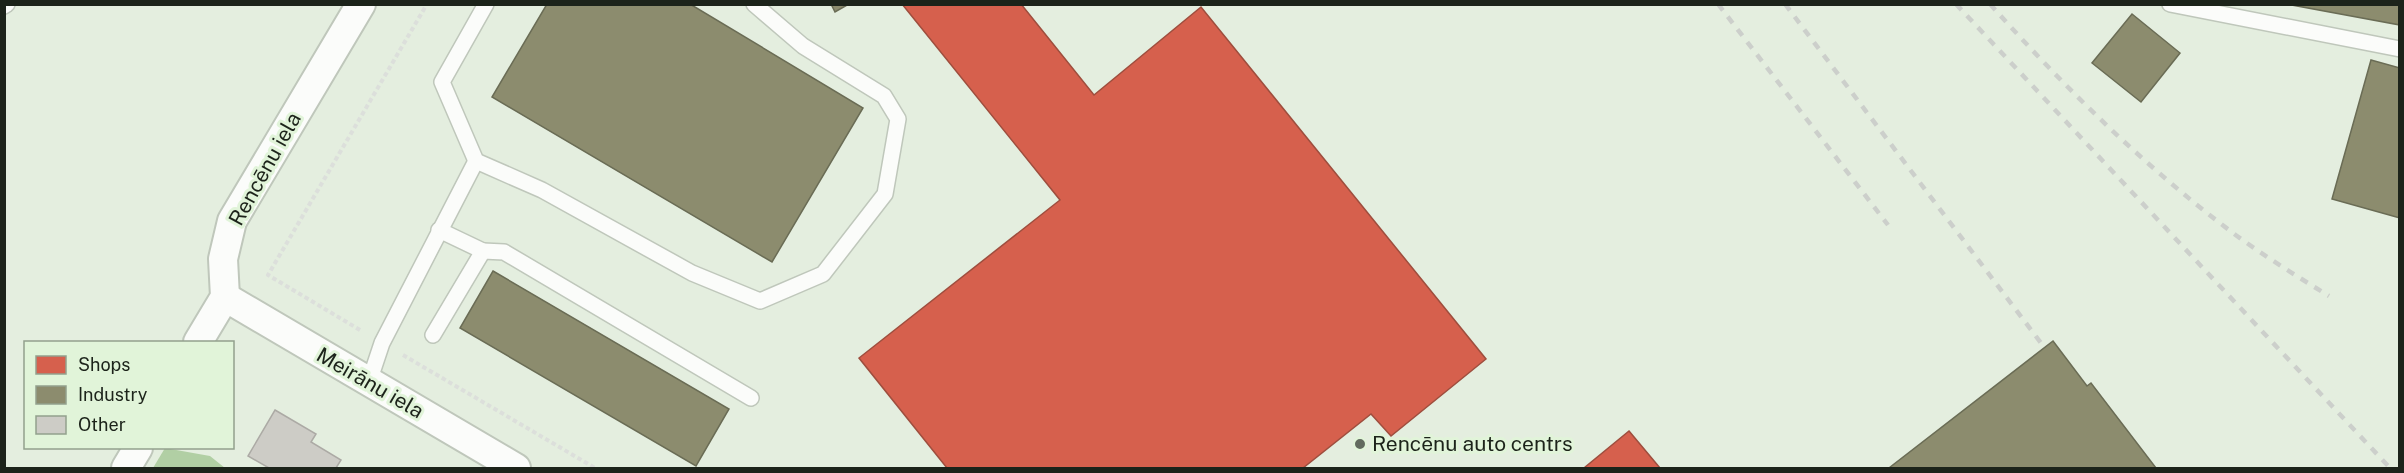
<svg xmlns="http://www.w3.org/2000/svg" width="2404" height="473" viewBox="0 0 2404 473" font-family="'Public Sans',sans-serif">
  <style>
    .forest { fill: #b1cfa4 }
    .shops { fill: #d6604d; stroke: #9e4e3e; stroke-width: 1.5 }
    .industry { fill: #8c8c6e; stroke: #6a6c55; stroke-width: 1.5 }
    .building { fill: #cdccc6; stroke: #acaaa5; stroke-width: 1.5 }
    .lines { fill: none; stroke-linecap: round; stroke-linejoin: round }
    .service-casing { stroke: #bfc7bb; stroke-width: 18 }
    .minor-casing { stroke: #bfc7bb; stroke-width: 32 }
    .path { stroke: #dcdfdb; stroke-width: 4; stroke-dasharray: 4.5 3; stroke-linecap: butt }
    .service { stroke: #fbfcfa; stroke-width: 15 }
    .minor { stroke: #fbfcfa; stroke-width: 28 }
    .rail { stroke: #cccfcb; stroke-width: 4.5; stroke-dasharray: 8 8; stroke-linecap: butt }
    .poi-dot { fill: #626a5f; stroke: #e1f4d9; stroke-width: 2 }
    .labels { text-anchor: middle; stroke-width: 6; stroke-linejoin: round; paint-order: stroke }
    .street-label { font-size: 21px; fill: #1c231a; stroke: #e1f4d9 }
    .poi-label { font-size: 21px; fill: #1c231a; stroke: #e1f4d9; text-anchor: start }
  </style>
  <rect width="100%" height="100%" fill="#e4eedf"/>
  <!-- forest -->
  <polygon class="forest" points="165,448 210,456 225,468 153,468"/>
  <!-- shops -->
  <g class="shops">
    <polygon points="902,4 1021,4 1094,95 1201,7 1486,359 1391,436 1371,414 1303,468 947,468 859,358 1060,200"/>
    <polygon points="1629,431 1660,468 1584,468"/>
  </g>
  <!-- industry -->
  <g class="industry">
    <polygon points="547,4 690,4 863,108 772,262 492,97"/>
    <polygon points="831,4 849,4 835,12"/>
    <polygon points="2286,4 2400,4 2400,25"/>
    <polygon points="2132,14 2180,53 2141,102 2092,63"/>
    <polygon points="2371,60 2400,68 2400,218 2332,199"/>
    <polygon points="493,271 729,409 696,466 460,328"/>
    <polygon points="2053,341 2087,386 2091,383 2156,468 1889,468"/>
  </g>
  <!-- building -->
  <polygon class="building" points="275,410 316,434 311,442 341,460 336,468 269,468 248,456"/>
  <g class="lines">
    <!-- service casing -->
    <g class="service-casing">
      <g id="service">
        <polyline points="486,4 442,82 476,161 542,190 692,273 760,301 823,274 885,194 898,119 884,96 803,46 754,4"/>
        <polyline points="2170,4 2400,49"/>
        <polyline points="4,6 7,4"/>
        <polyline points="483,251 504,252 751,398"/>
        <polyline points="433,335 483,251 439,230"/>
        <polyline points="369,382 382,343 476,161"/>
      </g>
    </g>
    <!-- minor casing -->
    <g class="minor-casing">
      <g id="minor">
        <polyline points="225,297 516,468"/>
        <polyline points="198,342 225,297 223,259 232,221 361,4"/>
        <polyline points="126,468 138,448"/>
      </g>
    </g>
    <!-- path -->
    <g class="path">
      <polyline points="360,330 268,275 427,4"/>
      <polyline points="403,355 595,468"/>
    </g>
    <!-- service -->
    <use href="#service" class="service"/>
    <!-- minor -->
    <use href="#minor" class="minor"/>
    <!-- rail -->
    <g class="rail">
      <polyline points="1718,4 1888,225"/>
      <polyline points="1785,4 2044,347"/>
      <polyline points="1956,4 2390,468"/>
      <path d="M 1990,4 C 2065,88 2147,169 2237,236 C 2266,257 2298,277 2329,296"/>
    </g>
  </g>
  <!-- markers -->
  <circle class="poi-dot" cx="1360" cy="444" r="6"/>
  <g class="labels">
    <!-- street labels -->
    <g class="street-label">
      <text transform="translate(265 169) rotate(-61)" y="7">Rencēnu iela</text>
      <text transform="translate(370 383) rotate(30)" y="7">Meirānu iela</text>
    </g>
    <!-- poi labels -->
    <g class="poi-label">
      <text x="1372" y="451">Rencēnu auto centrs</text>
    </g>
  </g>
  <!-- border -->
  <rect width="2404" height="473" fill="none" stroke="#1c231a" stroke-width="12"/>
  <!-- legend -->
  <rect x="24" y="341" width="210" height="108" fill="#e1f4d9" stroke="#92a08d" stroke-width="1.5"/>
  <rect x="36" y="356" width="30" height="18" fill="#d6604d" stroke="#92a08d" stroke-width="1.5"/>
  <text x="78" y="371" font-size="18" fill="#1c231a">Shops</text>
  <rect x="36" y="386" width="30" height="18" fill="#8c8c6e" stroke="#92a08d" stroke-width="1.5"/>
  <text x="78" y="401" font-size="18" fill="#1c231a">Industry</text>
  <rect x="36" y="416" width="30" height="18" fill="#cdccc6" stroke="#92a08d" stroke-width="1.5"/>
  <text x="78" y="431" font-size="18" fill="#1c231a">Other</text>
</svg>
